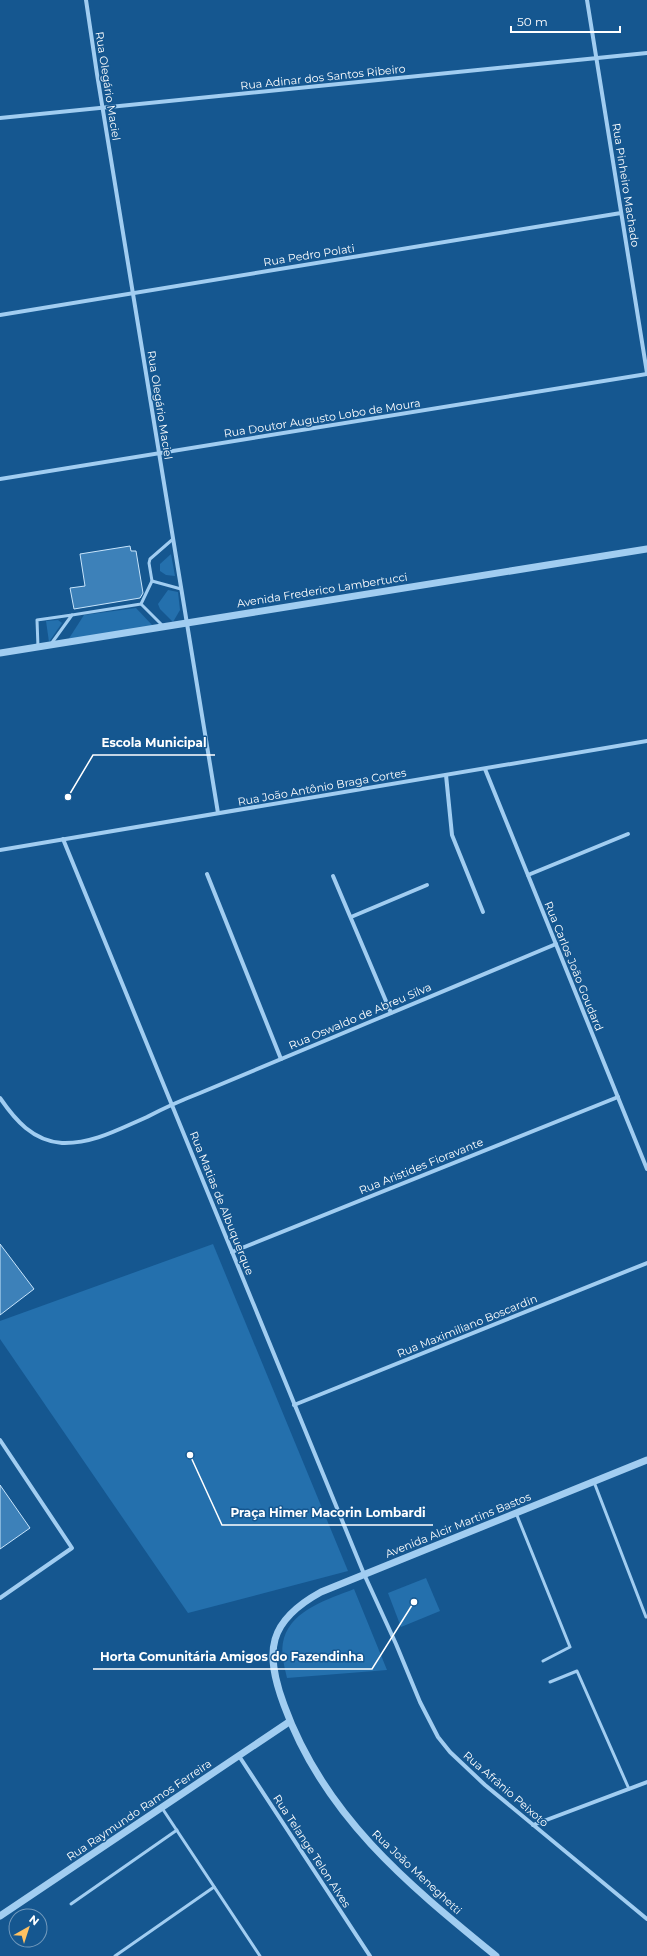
<svg xmlns="http://www.w3.org/2000/svg" width="647" height="1956" viewBox="0 0 647 1956" font-family="Montserrat,sans-serif">
  <style>
    .green { fill: #2470ad }
    .building { fill: #3d81b9; stroke: #c8e5fc }
    .lines { fill: none; stroke-linecap: round; stroke-linejoin: round }
    .service { stroke: #a1cdf1; stroke-width: 3 }
    .minor { stroke: #a1cdf1; stroke-width: 4 }
    .tertiary { stroke: #a1cdf1; stroke-width: 7 }
    .labels { text-anchor: middle; stroke-width: 3; stroke-linejoin: round; paint-order: stroke }
    .street-label { font-size: 11px; fill: #fff; stroke: #155790 }
    .leader { fill: none; stroke: #fff; stroke-width: 1.5 }
    .callout-dot { fill: #fff; stroke: #155790; stroke-width: 1.5 }
    .callout-label { font-size: 12px; text-anchor: middle; font-weight: bold; fill: #fff; stroke: #155790; stroke-width: 3; stroke-linejoin: round; paint-order: stroke }
  </style>
  <rect width="100%" height="100%" fill="#155790"/>
  <!-- green -->
  <g class="green">
    <polygon points="171,554 175,576 166,575 160,571 160,564"/>
    <polygon points="168,590 178,592 180,610 173,622 160,609 158,604"/>
    <polygon points="136,608 153,626 68,640 84,615"/>
    <polygon points="58,620 62,623 49,642 46,621"/>
    <polygon points="213,1244 348,1571 188,1613 0,1339 0,1321"/>
    <polygon points="426,1578 440,1611 401,1627 388,1593"/>
    <path d="M 354,1589 L 387,1670 L 287,1678 C 284,1665 280,1651 284,1638 C 293,1609 329,1599 354,1589 Z"/>
  </g>
  <!-- building -->
  <g class="building">
    <polygon points="130,546 131,551 136,551 143,593 140,598 74,609 70,588 85,586 80,554"/>
    <polygon points="0,1244 34,1289 0,1315"/>
    <polygon points="0,1485 30,1528 0,1549"/>
  </g>
  <g class="lines">
    <!-- service -->
    <g class="service">
      <polyline points="152,581 181,589"/>
      <polyline points="141,604 162,625"/>
      <polyline points="51,644 72,615 141,604 152,581 149,563 150,559 173,539"/>
      <polyline points="38,647 37,620 72,615"/>
      <polyline points="594,1482 646,1617"/>
      <polyline points="516,1513 570,1647 543,1661"/>
      <polyline points="550,1682 577,1671 629,1789"/>
      <polyline points="162,1808 260,1956"/>
      <polyline points="71,1904 177,1830"/>
      <polyline points="115,1956 214,1887"/>
    </g>
    <!-- minor -->
    <g class="minor">
      <polyline points="86,0 97,74 218,813"/>
      <polyline points="587,0 647,373"/>
      <polyline points="0,118 647,53"/>
      <polyline points="0,315 621,213"/>
      <polyline points="0,479 647,374"/>
      <polyline points="485,769 647,1169"/>
      <polyline points="446,775 452,835 483,912"/>
      <polyline points="63,839 364,1574 396,1644 420,1702 438,1737 450,1752 485,1785 647,1919"/>
      <polyline points="0,850 647,741"/>
      <polyline points="207,874 281,1059"/>
      <polyline points="528,875 628,834"/>
      <polyline points="333,876 391,1013"/>
      <polyline points="351,917 427,885"/>
      <path d="M 0,1098 C 15,1120 33,1141 62,1143 C 93,1144 119,1129 147,1117 C 164,1108 182,1100 200,1093 C 319,1043 437,994 556,944"/>
      <polyline points="232,1252 618,1097"/>
      <polyline points="294,1405 647,1263"/>
      <polyline points="0,1440 72,1548 0,1598"/>
      <polyline points="239,1756 370,1956"/>
      <polyline points="533,1825 647,1782"/>
    </g>
    <!-- tertiary -->
    <g class="tertiary">
      <polyline points="0,653 647,549"/>
      <polyline points="0,1916 289,1722"/>
      <path d="M 496,1956 C 408,1884 324,1816 284,1705 C 264,1651 268,1621 321,1592 L 647,1460"/>
    </g>
  </g>
  <g class="labels">
    <!-- street labels -->
    <g class="street-label">
      <text transform="translate(323 77) rotate(-6)" y="4">Rua Adinar dos Santos Ribeiro</text>
      <text transform="translate(108 86) rotate(81)" y="4">Rua Olegário Maciel</text>
      <text transform="translate(626 185) rotate(81)" y="4">Rua Pinheiro Machado</text>
      <text transform="translate(309 255) rotate(-9)" y="4">Rua Pedro Polati</text>
      <text transform="translate(160 405) rotate(81)" y="4">Rua Olegário Maciel</text>
      <text transform="translate(322 418) rotate(-9)" y="4">Rua Doutor Augusto Lobo de Moura</text>
      <text transform="translate(322 590) rotate(-9)" y="4">Avenida Frederico Lambertucci</text>
      <text transform="translate(322 787) rotate(-10)" y="4">Rua João Antônio Braga Cortes</text>
      <text transform="translate(574 966) rotate(68)" y="4">Rua Carlos João Goudard</text>
      <text transform="translate(360 1016) rotate(-23)" y="4">Rua Oswaldo de Abreu Silva</text>
      <text transform="translate(421 1166) rotate(-22)" y="4">Rua Aristides Fioravante</text>
      <text transform="translate(222 1203) rotate(68)" y="4">Rua Matias de Albuquerque</text>
      <text transform="translate(467 1326) rotate(-22)" y="4">Rua Maximiliano Boscardin</text>
      <text transform="translate(458 1525) rotate(-22)" y="4">Avenida Alcir Martins Bastos</text>
      <text transform="translate(506 1789) rotate(41)" y="4">Rua Afrânio Peixoto</text>
      <text transform="translate(139 1810) rotate(-34)" y="4">Rua Raymundo Ramos Ferreira</text>
      <text transform="translate(312 1851) rotate(57)" y="4">Rua Telange Telon Alves</text>
      <text transform="translate(417 1872) rotate(43)" y="4">Rua João Meneghetti</text>
    </g>
  </g>
  <!-- callouts -->
  <path class="leader" d="M68 797L93 755H215M190 1455L222 1525H433M414 1602L372 1669H93"/>
  <g class="callout-dot">
    <circle cx="68" cy="797" r="4"/>
    <circle cx="190" cy="1455" r="4"/>
    <circle cx="414" cy="1602" r="4"/>
  </g>
  <g class="callout-label">
    <text x="154" y="747">Escola Municipal</text>
    <text x="328" y="1517">Praça Himer Macorin Lombardi</text>
    <text x="232" y="1661">Horta Comunitária Amigos do Fazendinha</text>
  </g>
  <!-- north arrow -->
  <g transform="translate(28 1928) rotate(39)"><circle r="19" fill="#155790" stroke="#739abc"/>
  <path d="M0-3L7 15L0 10L-7 15Z" fill="#ffc161"/>
  <text y="-6" font-size="11" font-weight="bold" text-anchor="middle" fill="#ffffff">N</text>
  </g>
  <!-- scale -->
  <path d="M511 26v6h109v-6" fill="none" stroke="#ffffff" stroke-width="2"/>
  <text x="517" y="26" font-size="12" fill="#ffffff" stroke="#155790" stroke-width="3" paint-order="stroke">50 m</text>
</svg>
